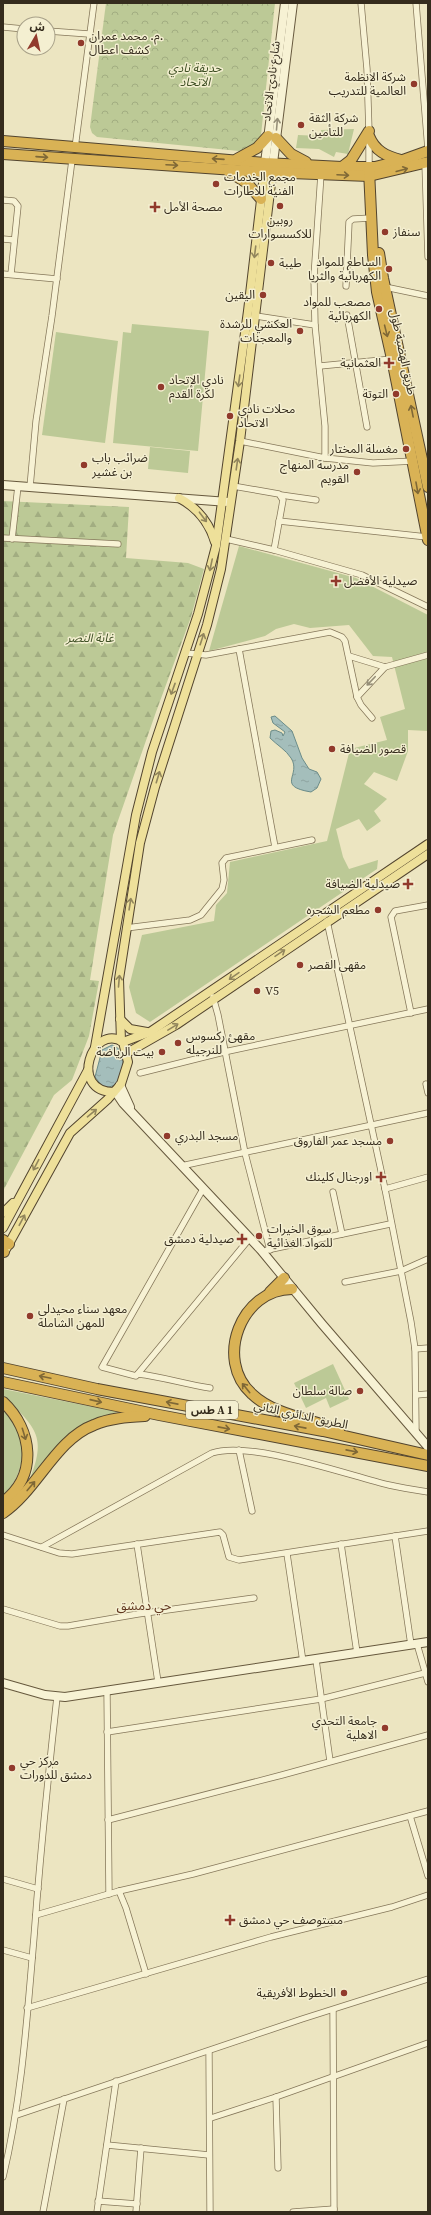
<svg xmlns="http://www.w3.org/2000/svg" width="431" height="2215" viewBox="0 0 431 2215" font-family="'Source Serif 4','Noto Sans Arabic',serif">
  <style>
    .green { fill: #bcc996 }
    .forest { fill: url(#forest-firs) }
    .park { fill: url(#park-crowns) }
    .water { fill: url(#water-ripples); stroke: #6b8c89 }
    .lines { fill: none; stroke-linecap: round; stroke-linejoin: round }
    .street-casing { stroke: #85775a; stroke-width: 7 }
    .secondary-casing { stroke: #66583d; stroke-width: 10 }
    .primary-casing { stroke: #52442e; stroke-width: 10 }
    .highway-casing { stroke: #52442e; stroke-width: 12 }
    .street { stroke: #f7f2d4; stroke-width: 5.5 }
    .secondary { stroke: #f7f2d4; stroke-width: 8 }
    .primary { stroke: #eee09a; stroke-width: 8 }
    .highway { stroke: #d9b255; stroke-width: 10 }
    .oneway { stroke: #968f78 }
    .oneway2 { stroke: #7f6836 }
    .oneway3 { stroke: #92865c }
    .poi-dot { fill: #913a2c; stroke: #f4efd1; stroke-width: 1.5 }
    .labels { text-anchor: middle; stroke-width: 3; stroke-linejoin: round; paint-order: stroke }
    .shield { fill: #f4efd1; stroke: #6e6653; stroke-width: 1 }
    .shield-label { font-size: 11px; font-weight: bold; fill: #352c1d }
    .poi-label { font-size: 12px; fill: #352c1d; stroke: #f4efd1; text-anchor: start }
    .park-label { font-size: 12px; font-style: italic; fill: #3f5025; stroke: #f4efd1 }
    .street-label { font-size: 12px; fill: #352c1d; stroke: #f4efd1 }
    .neighbourhood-label { font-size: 13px; fill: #60361e; stroke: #f4efd1 }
  </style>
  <defs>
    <pattern id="forest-firs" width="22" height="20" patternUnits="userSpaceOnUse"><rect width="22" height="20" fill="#bcc996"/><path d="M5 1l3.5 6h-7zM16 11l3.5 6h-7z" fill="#a2ad81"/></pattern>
    <pattern id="park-crowns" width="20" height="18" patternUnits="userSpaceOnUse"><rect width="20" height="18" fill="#bcc996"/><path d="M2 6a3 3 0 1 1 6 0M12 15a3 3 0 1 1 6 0" fill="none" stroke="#a2ad81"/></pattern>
    <pattern id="water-ripples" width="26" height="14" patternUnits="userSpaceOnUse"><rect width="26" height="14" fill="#a4bebb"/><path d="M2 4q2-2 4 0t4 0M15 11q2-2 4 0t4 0" fill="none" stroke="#8ea3a0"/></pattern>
  </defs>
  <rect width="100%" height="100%" fill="#ece5c1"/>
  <!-- green -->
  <g class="green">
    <polygon points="354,129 348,154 336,152 334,157 319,149 296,148 298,135 321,136 321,130"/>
    <polygon points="132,324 209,331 198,451 113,443 123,332 131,333"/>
    <polygon points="56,332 118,341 105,443 42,435"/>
    <polygon points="150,447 190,451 188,473 148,469"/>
    <polygon points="239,546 356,578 428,615 428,731 408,730 408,751 397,781 374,772 364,784 387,799 374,811 381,821 367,831 359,819 336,829 343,857 349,869 378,860 377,869 150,1022 136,1013 129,987 142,935 214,921 216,905 227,893 230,862 327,841 350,749 387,740 380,717 405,709 392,657 373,656 349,625 310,628 294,624 276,629 265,636 209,651"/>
    <polygon points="333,1364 349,1399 330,1408 326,1398 306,1408 294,1383"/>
    <path d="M 3,1389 L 118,1412 C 71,1422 56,1452 27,1486 C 48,1437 38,1430 3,1395 Z"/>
    <path d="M 3,1409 C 29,1431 28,1473 3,1495 Z"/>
  </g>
  <!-- forest -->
  <polygon class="forest" points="3,501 129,507 126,558 188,563 204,569 191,617 156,712 113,835 90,980 99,981 89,1036 72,1080 54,1095 3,1191"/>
  <!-- park -->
  <polygon class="park" points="106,3 275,3 261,135 251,150 239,151 97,137 92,133 90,127"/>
  <!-- water -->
  <g class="water">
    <path d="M 275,716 L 292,731 L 302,758 L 309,769 L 317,772 L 321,779 L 317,788 L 311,792 C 275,786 302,775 291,758 C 286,750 277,745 270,738 L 271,731 L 275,730 L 282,733 L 283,736 L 285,732 L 273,723 L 271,717 Z"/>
    <path d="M 112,1045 C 129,1051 122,1071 118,1084 L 109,1087 L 102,1086 L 95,1077 L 102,1050 Z"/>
  </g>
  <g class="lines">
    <!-- street casing -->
    <g class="street-casing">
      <g id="street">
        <polyline points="361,3 367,69 369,132"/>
        <polyline points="416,3 428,149"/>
        <polyline points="3,27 24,29"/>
        <polyline points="48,31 89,34"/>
        <polyline points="75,148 94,3"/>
        <polyline points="425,163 428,257"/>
        <polyline points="369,167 369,141"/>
        <polyline points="3,200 14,201 18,206 11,274"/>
        <polyline points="3,239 14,240"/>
        <polyline points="3,274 57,279"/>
        <polyline points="346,286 349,222 353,219 371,218"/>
        <polyline points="385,287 428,296"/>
        <polyline points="347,315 367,427"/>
        <polyline points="315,325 314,277 321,174"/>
        <polyline points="320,366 392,359"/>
        <polyline points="240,441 325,458 325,426 315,325 256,316"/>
        <polyline points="325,458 373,463 414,461"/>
        <polyline points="233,486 279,494 283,500 274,550"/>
        <polyline points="30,487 36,421 52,316 72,160"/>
        <polyline points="281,495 316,500"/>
        <polyline points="279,521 427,537"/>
        <polyline points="3,538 118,544"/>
        <polyline points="12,539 18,486"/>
        <polyline points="226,539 274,550 362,575 428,607"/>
        <polyline points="239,649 275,847"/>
        <polyline points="186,653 206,655 330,632 342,637 345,641 357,697 361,705 372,718"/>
        <polyline points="349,656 385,667 428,655"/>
        <polyline points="357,697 385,667"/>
        <polyline points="327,921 385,1189 411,1322 415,1349 416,1432"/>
        <polyline points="126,928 190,920 201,915 222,889 224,880 222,863 226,858 312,840"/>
        <polyline points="213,997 218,1015 245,1153 270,1250"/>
        <polyline points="411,1013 391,917 395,911 428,905"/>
        <polyline points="140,1073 224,1052 428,1009"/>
        <polyline points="426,1084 428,1093"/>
        <polyline points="181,1166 428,1113"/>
        <polyline points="203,1189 102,1367 136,1376 250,1238"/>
        <polyline points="385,1189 428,1177"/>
        <polyline points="333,1192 342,1234"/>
        <polyline points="267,1250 390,1224"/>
        <polyline points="345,1282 401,1271 428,1259"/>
        <polyline points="415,1349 428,1348"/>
        <path d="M 138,1374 C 163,1377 185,1384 210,1388"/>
        <polyline points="416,1395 428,1394"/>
        <polyline points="239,1450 252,1511"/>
        <polyline points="3,1535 59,1553 72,1554 220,1532 223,1535 229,1557 239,1560 428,1531"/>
        <polyline points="395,1536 411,1645"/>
        <polyline points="137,1544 158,1682"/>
        <polyline points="341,1544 357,1653"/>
        <path d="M 42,1547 L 212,1453 C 250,1440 347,1475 389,1485 C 402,1488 415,1490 428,1492"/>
        <polyline points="287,1554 303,1662"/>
        <polyline points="3,1609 60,1626 68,1626 138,1614 254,1598"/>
        <polyline points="417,1644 428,1682"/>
        <polyline points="316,1660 330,1761"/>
        <polyline points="107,1691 109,1894"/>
        <polyline points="107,1732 321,1699 425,1673"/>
        <polyline points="410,1816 428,1876"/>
        <polyline points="108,1820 282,1775 428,1735"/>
        <polyline points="3,1879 38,1889"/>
        <polyline points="119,1891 126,1908 146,1974"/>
        <polyline points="36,1915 119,1891 193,1874 428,1811"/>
        <polyline points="3,1950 32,1958"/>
        <polyline points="27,2008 271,1937 392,1907 428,1895"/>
        <polyline points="333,2010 334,2212"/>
        <polyline points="209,2051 210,2212"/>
        <polyline points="276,2097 278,2168"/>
        <polyline points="17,2115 302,2019 428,1979"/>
        <polyline points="211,2118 276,2097 428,2043"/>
        <polyline points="107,2145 209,2155"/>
        <path d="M 3,2177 C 22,2098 27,2018 34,1937 C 40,1857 48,1777 57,1697"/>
        <polyline points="98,2201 137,2204"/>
        <polyline points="43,2212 64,2099"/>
        <polyline points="97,2212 116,2081"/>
        <polyline points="136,2212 141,2148"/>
        <polyline points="293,2212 334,2209"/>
      </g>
    </g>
    <!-- secondary casing -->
    <g class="secondary-casing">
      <g id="secondary">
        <polyline points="265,163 285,3"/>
        <polyline points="273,163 293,3"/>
        <polyline points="3,485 228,502"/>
        <polyline points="120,1085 130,1107"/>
        <polyline points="115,1091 123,1103 261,1250 322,1324 428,1447"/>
        <polyline points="3,1683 45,1695 65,1697 428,1642"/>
      </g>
    </g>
    <!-- primary casing -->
    <g class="primary-casing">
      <g id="primary">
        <path d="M 179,498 C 198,508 209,522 215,542"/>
        <polyline points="120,1019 130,1029 147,1032"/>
        <polyline points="121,1041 119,979 140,843 155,787 207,625 221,569 240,441 273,167"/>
        <polyline points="123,1042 150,1032 428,844"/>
        <polyline points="95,1047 136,815 152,752 198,614 216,546 248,311 265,166"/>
        <polyline points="127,1053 176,1025 428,854"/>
        <polyline points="3,1213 13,1203"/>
        <polyline points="3,1228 88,1070"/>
        <path d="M 6,1249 L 70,1133 L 108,1099 L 121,1084 L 128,1062 L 123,1042 C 92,1022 68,1092 114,1092"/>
      </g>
    </g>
    <!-- highway casing -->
    <g class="highway-casing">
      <g id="highway">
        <path d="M 369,136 C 375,151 386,156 401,160"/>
        <polyline points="276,138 291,154 306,162"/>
        <polyline points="3,141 265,163 342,167 375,167 403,160 428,151"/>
        <polyline points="3,154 264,172 369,176 428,162"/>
        <polyline points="237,159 257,148 268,136"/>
        <polyline points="342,167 351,160 369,131"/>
        <polyline points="369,170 373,255 377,292 392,359 428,540"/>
        <polyline points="228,171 247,183 261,199"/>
        <polyline points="379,253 383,278 428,487"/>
        <polyline points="3,1240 9,1244"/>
        <polyline points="3,1251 4,1252"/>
        <path d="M 292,1289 C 241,1289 214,1360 252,1394 C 274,1415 311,1419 339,1430"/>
        <polyline points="270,1292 284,1278"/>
        <polyline points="3,1368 97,1389 323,1431 428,1455"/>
        <polyline points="3,1382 159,1415 428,1466"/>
        <path d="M 3,1402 C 33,1430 38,1476 3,1502"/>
        <path d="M 3,1513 C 37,1490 56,1439 94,1425 C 110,1418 128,1417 145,1416"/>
      </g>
    </g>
    <!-- street -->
    <use href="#street" class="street"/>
    <!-- secondary -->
    <use href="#secondary" class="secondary"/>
    <!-- primary -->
    <use href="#primary" class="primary"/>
    <!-- highway -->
    <use href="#highway" class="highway"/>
  </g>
  <!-- one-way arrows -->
  <defs><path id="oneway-shaft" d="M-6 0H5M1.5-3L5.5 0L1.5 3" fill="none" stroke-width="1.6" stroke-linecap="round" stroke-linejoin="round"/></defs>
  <g class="oneway">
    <use href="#oneway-shaft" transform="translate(277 124) rotate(-85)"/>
    <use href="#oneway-shaft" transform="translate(371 681) rotate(134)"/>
  </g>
  <g class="oneway2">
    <use href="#oneway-shaft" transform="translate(42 157) rotate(4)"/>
    <use href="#oneway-shaft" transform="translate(218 159) rotate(-176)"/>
    <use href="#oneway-shaft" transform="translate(172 165) rotate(3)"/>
    <use href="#oneway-shaft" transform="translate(402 170) rotate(-15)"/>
    <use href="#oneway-shaft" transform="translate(343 175) rotate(3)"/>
    <use href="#oneway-shaft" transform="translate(386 331) rotate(76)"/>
    <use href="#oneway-shaft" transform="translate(412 411) rotate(-101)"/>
    <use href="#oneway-shaft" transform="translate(417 488) rotate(80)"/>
    <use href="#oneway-shaft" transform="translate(45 1377) rotate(-168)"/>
    <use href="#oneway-shaft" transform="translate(246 1388) rotate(-129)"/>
    <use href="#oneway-shaft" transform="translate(96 1401) rotate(13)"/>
    <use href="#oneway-shaft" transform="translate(172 1403) rotate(-169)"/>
    <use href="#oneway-shaft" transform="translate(300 1427) rotate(-169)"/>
    <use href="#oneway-shaft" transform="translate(224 1428) rotate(11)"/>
    <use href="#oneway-shaft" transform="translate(24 1434) rotate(73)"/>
    <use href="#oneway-shaft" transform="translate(352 1451) rotate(11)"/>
    <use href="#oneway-shaft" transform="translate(31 1486) rotate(-50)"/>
  </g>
  <g class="oneway3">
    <use href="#oneway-shaft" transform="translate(255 252) rotate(97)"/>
    <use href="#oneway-shaft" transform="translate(239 381) rotate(98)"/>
    <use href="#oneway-shaft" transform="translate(237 464) rotate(-82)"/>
    <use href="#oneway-shaft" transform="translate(203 517) rotate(53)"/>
    <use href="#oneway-shaft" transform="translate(211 565) rotate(102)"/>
    <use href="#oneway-shaft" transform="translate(202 639) rotate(-72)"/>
    <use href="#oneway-shaft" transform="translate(173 689) rotate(110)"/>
    <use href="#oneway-shaft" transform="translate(158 777) rotate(-73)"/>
    <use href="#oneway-shaft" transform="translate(130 904) rotate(-81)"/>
    <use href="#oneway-shaft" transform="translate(280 953) rotate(-34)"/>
    <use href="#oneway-shaft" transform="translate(234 976) rotate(145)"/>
    <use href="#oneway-shaft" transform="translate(119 981) rotate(-85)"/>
    <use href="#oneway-shaft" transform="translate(173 1027) rotate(-31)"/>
    <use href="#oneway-shaft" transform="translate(92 1113) rotate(-40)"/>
    <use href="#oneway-shaft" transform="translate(36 1165) rotate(118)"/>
    <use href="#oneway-shaft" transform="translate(22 1220) rotate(-62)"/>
  </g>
  <!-- markers -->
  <g class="poi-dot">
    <circle cx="81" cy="43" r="4"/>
    <circle cx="414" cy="84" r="4"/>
    <circle cx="301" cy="125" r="4"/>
    <circle cx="216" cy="184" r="4"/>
    <circle cx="280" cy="206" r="4"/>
    <path d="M153 201h4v4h4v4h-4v4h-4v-4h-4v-4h4z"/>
    <circle cx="385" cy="232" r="4"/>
    <circle cx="271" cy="263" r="4"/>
    <circle cx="389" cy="269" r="4"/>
    <circle cx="263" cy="295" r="4"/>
    <circle cx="379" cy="309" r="4"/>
    <circle cx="300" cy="331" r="4"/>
    <path d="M387 357h4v4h4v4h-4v4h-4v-4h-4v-4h4z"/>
    <circle cx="161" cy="387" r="4"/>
    <circle cx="396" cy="394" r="4"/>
    <circle cx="230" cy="416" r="4"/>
    <circle cx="406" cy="449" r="4"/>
    <circle cx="84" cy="465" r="4"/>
    <circle cx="357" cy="472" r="4"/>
    <path d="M334 575h4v4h4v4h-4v4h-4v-4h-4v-4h4z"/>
    <circle cx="332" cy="749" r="4"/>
    <path d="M406 878h4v4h4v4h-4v4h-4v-4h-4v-4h4z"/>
    <circle cx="378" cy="910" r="4"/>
    <circle cx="300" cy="965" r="4"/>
    <circle cx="257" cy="991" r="4"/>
    <circle cx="178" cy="1043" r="4"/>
    <circle cx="162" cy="1052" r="4"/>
    <circle cx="167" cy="1136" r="4"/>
    <circle cx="390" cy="1141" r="4"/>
    <path d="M379 1171h4v4h4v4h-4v4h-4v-4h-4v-4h4z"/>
    <circle cx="259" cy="1236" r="4"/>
    <path d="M240 1233h4v4h4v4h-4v4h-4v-4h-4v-4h4z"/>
    <circle cx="30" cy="1316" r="4"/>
    <circle cx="360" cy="1391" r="4"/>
    <circle cx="385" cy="1728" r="4"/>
    <circle cx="12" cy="1768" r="4"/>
    <path d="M228 1914h4v4h4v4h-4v4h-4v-4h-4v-4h4z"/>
    <circle cx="344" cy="1993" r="4"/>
  </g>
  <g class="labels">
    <!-- shield labels -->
    <rect class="shield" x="186" y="1401" width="52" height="18" rx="3"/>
    <g class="shield-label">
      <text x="212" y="1414">طس A 1</text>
    </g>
    <!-- poi labels -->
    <g class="poi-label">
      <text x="89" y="40">م. محمد عمران.<tspan x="89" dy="14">كشف اعطال</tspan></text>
      <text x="406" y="81" text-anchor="end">شركة الانظمة<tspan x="406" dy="14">العالمية للتدريب</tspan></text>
      <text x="309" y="122">شركة الثقة<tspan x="309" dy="14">للتأمين</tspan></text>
      <text x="224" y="181">مجمع الخدمات<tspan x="224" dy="14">الفنية للاطارات</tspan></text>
      <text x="164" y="211">مصحة الأمل</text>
      <text x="280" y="224" text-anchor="middle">روبين<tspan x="280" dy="14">للاكسسوارات</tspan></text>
      <text x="393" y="236">سنفاز</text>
      <text x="381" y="266" text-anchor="end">الساطع للمواد<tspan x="381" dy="14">الكهربائية والثريا</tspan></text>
      <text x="279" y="267">طيبة</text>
      <text x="255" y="299" text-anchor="end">اليقين</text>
      <text x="371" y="306" text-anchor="end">مصعب للمواد<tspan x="371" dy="14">الكهربائية</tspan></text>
      <text x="292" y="328" text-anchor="end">العكشي للرشدة<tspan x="292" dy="14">والمعجنات</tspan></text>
      <text x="381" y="367" text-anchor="end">العثمانية</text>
      <text x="169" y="384">نادي الإتحاد<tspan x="169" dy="14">لكرة القدم</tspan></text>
      <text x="388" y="398" text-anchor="end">التوتة</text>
      <text x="238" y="413">محلات نادي<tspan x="238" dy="14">الاتحاد</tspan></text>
      <text x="398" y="453" text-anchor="end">مغسلة المختار</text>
      <text x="92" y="462">ضرائب باب<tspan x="92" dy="14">بن غشير</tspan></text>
      <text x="349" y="469" text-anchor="end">مدرسة المنهاج<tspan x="349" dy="14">القويم</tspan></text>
      <text x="344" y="585">صيدلية الأفضل</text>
      <text x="340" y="753">قصور الضيافة</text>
      <text x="400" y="888" text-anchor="end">صيدلية الضيافة</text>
      <text x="370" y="914" text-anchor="end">مطعم الشجره</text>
      <text x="308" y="969">مقهى القصر</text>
      <text x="265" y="995">V5</text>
      <text x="186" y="1040">مقهئ ركسوس<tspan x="186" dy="14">للنرجيله</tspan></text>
      <text x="154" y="1056" text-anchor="end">بيت الرياضة</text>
      <text x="175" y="1140">مسجد البدري</text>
      <text x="382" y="1145" text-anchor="end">مسجد عمر الفاروق</text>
      <text x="372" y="1181" text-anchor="end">اورجنال كلينك</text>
      <text x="267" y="1233">سوق الخيرات<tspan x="267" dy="14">للمواد الغذائية</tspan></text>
      <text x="234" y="1243" text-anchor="end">صيدلية دمشق</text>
      <text x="38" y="1313">معهد سناء محيدلي<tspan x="38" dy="14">للمهن الشاملة</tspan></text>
      <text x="352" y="1395" text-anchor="end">صالة سلطان</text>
      <text x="377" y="1725" text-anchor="end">جامعة التحدي<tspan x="377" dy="14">الاهلية</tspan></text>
      <text x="20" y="1765">مركز حي<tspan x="20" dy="14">دمشق للدورات</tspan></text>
      <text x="239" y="1924">مستوصف حي دمشق</text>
      <text x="336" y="1997" text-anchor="end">الخطوط الأفريقية</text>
    </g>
    <!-- park labels -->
    <g class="park-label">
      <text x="195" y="72">حديقة نادي<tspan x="195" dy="14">الاتحاد</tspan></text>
      <text x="90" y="642">غابة النصر</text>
    </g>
    <!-- street labels -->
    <g class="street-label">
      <text transform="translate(271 81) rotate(-83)" y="4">شارع نادي الاتحاد</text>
      <text transform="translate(403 352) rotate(78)" y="4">طريق الهضبة طول</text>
      <text transform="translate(301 1415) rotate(12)" y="4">الطريق الدائري الثاني</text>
    </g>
    <!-- neighbourhood labels -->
    <g class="neighbourhood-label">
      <text x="144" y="1610">حي دمشق</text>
    </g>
  </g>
  <!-- border -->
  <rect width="431" height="2215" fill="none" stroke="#352c1d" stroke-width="8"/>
  <!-- north arrow -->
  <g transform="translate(36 36) rotate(9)"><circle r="19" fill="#f4efd1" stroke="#a8a189"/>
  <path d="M0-3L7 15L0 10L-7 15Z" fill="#913a2c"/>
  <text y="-6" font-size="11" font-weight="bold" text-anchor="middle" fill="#352c1d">ش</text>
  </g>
</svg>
